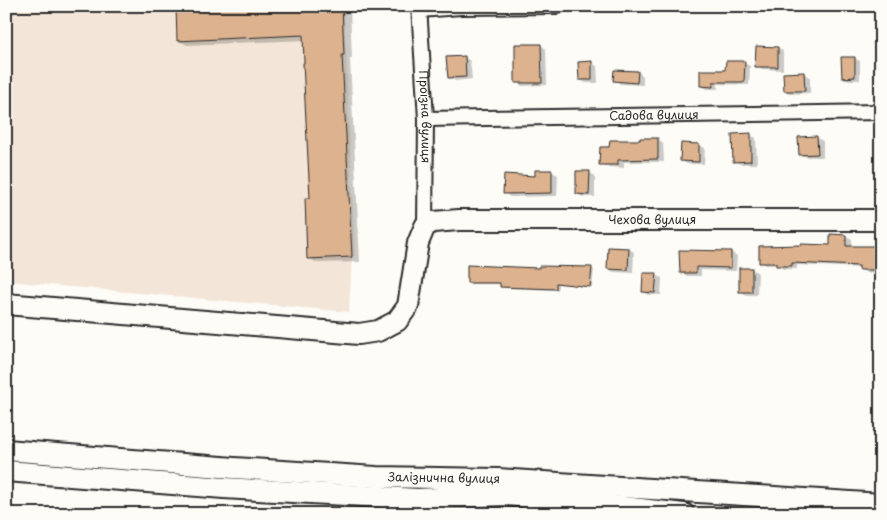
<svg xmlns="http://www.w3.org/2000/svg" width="887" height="520" viewBox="0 0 887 520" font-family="'Playpen Sans',sans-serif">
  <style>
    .built { fill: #f3e6d8 }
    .shadow { fill: #0003 }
    .building { fill: #ddb28e; stroke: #2b2b2b }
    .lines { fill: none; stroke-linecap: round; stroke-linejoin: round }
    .street-casing { stroke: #2b2b2b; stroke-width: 18 }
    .secondary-casing { stroke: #2b2b2b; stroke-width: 24 }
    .street { stroke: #fdfcf7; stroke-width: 14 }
    .secondary { stroke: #fdfcf7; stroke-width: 20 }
    .labels { text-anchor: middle; stroke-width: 4; stroke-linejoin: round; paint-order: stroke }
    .street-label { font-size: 12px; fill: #2b2b2b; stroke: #fdfcf7 }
  </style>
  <rect width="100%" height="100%" fill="#fdfcf7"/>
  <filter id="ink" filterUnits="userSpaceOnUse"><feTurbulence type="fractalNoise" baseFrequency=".02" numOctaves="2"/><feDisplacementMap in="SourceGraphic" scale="10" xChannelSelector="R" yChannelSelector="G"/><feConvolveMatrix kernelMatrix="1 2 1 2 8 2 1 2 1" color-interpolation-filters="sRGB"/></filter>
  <g filter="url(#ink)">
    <!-- built -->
    <polygon class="built" points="6,6 344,6 355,256 352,257 349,312 6,281"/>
    <!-- shadow -->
    <g class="shadow">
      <polygon points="177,6 350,6 352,59 350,59 360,262 317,263 309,258 311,199 304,40 187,45 178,40"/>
      <polygon points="541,45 546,49 547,85 522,86 517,82"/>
      <polygon points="778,48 783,51 783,70 762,69 757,66"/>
      <polygon points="464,57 470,61 472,79 455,81 449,77"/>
      <polygon points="854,58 860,61 860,80 849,80 843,77"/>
      <polygon points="592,63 597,66 598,83 586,83 580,80"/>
      <polygon points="744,63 750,66 749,85 718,84 718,89 707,89 701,86"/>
      <polygon points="638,72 643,76 643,85 620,84 615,80"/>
      <polygon points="804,73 810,77 810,93 791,94 785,91"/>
      <polygon points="750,135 756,138 757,164 740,164 734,161"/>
      <polygon points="817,138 823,141 823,157 806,157 800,154"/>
      <polygon points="658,139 663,143 664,162 624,162 624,168 606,167 601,164 610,148"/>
      <polygon points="699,145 705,148 704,164 687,164 682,161"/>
      <polygon points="552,172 558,175 557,196 510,197 505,193 536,177"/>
      <polygon points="589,172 595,176 595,197 583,197 577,194"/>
      <polygon points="846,236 852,239 852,247 881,249 881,273 866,273 860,268 797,265 797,269 783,269 778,265 766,265 760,262 831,246"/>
      <polygon points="629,249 634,252 633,273 614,272 608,269"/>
      <polygon points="681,251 731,252 737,256 736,271 701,270 701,276 687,276 681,272"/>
      <polygon points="592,268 594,270 592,287 558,284 558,290 504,288 501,287 502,284 470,284 468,282 540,269"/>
      <polygon points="752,269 758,273 757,295 746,295 740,291"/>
      <polygon points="656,275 662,278 661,295 649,295 643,291"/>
    </g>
    <!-- building -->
    <g class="building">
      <polygon points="176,6 342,6 344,55 342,55 352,257 307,259 305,198 310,198 303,63 304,63 303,35 177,41"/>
      <polygon points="515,44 541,44 542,83 515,83"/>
      <polygon points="756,46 778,47 778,67 755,67"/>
      <polygon points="465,56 466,77 448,78 446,57"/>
      <polygon points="841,57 855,57 855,77 842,78"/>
      <polygon points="592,61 592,80 579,80 578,62"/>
      <polygon points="726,61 745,61 744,82 713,82 713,87 700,86 700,70 725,70"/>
      <polygon points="614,70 638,71 637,83 613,81"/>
      <polygon points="804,72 805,91 784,91 783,73"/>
      <polygon points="751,133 751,161 733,162 732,134"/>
      <polygon points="817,136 818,154 799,155 798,137"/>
      <polygon points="640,138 658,138 658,159 618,160 618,165 599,165 600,147 609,147 610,140 640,140"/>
      <polygon points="681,143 699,144 699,162 680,161"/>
      <polygon points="535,170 552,170 552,193 503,194 504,174 535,176"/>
      <polygon points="576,171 590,171 589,195 576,194"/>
      <polygon points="830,234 846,235 846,246 879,246 879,270 859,270 859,266 792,263 792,266 776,266 776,263 759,263 759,246 801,245 801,244 830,245"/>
      <polygon points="608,247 629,248 628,270 607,269"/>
      <polygon points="679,250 731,251 731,268 696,267 696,273 680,273"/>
      <polygon points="467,265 539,268 539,266 592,267 590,287 556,283 556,289 500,287 500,283 467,283"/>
      <rect x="739" y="268" width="13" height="24"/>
      <polygon points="643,273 657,273 655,293 642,292"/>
    </g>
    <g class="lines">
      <!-- street casing -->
      <g class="street-casing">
        <g id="street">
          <path id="s1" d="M 419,6 L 426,119 L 425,226"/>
          <polyline points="419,10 461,7 558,6"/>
          <path id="s2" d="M 426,119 L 881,112"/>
        </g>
      </g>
      <!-- secondary casing -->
      <g class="secondary-casing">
        <g id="secondary">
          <path id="s3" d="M 6,304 L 359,334 L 378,331 L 397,321 L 408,306 L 418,243 L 425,226 L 433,222 L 459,220 L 881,220"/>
          <path id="s4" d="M 6,450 L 234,468 L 376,477 L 498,479 L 881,504"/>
          <polyline points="6,471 224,488 417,499 506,495 570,501 684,514"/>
        </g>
      </g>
      <!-- street -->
      <use href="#street" class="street"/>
      <!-- secondary -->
      <use href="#secondary" class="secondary"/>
    </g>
  </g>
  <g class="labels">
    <!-- street labels -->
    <g class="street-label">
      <text dy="4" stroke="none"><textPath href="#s2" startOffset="228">Садова вулиця</textPath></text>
      <text dy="4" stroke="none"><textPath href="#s1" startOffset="111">Проїзна вулиця</textPath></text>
      <text dy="4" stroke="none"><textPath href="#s3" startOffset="724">Чехова вулиця</textPath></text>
      <text dy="4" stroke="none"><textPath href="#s4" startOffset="439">Залізнична вулиця</textPath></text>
    </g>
  </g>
  <!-- margin -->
  <rect width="887" height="520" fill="none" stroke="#fdfcf7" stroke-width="25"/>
  <rect x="12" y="12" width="862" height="495" fill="none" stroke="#2b2b2b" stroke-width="2" filter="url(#ink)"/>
</svg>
